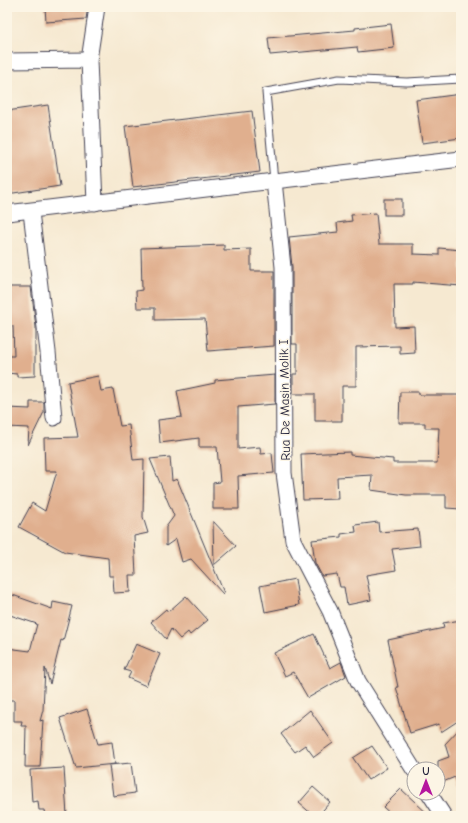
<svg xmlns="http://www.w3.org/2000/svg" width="468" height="823" viewBox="0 0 468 823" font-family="'Comic Neue',sans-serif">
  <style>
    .building { fill: #e0af8e }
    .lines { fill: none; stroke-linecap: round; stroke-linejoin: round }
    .service-casing { stroke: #424052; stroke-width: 9 }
    .minor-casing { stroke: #424052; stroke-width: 17 }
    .service { stroke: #fff; stroke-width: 7 }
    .minor { stroke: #fff; stroke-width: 15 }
    .labels { text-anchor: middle; stroke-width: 3; stroke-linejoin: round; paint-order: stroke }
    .street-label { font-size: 13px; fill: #22223b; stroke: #fcf5e5 }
  </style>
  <rect width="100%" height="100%" fill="#fcf5e5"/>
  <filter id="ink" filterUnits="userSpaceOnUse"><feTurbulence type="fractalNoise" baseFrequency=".025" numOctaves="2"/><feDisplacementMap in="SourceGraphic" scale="8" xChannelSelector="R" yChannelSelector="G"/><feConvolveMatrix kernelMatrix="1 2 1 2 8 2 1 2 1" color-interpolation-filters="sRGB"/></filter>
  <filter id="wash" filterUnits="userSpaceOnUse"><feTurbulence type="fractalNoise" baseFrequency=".012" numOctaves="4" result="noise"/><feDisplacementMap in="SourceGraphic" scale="16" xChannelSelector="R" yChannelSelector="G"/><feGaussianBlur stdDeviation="0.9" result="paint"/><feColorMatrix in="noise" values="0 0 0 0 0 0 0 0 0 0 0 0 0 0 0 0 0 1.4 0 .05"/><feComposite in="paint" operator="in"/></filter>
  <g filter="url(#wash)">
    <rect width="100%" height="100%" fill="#f6e9d1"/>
    <g id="blocks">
      <!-- building -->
      <g class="building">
        <polygon points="45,7 88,7 86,19 46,22"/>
        <polygon points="391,24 394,48 358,52 357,47 270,55 268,38 355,30 355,28"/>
        <polygon points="461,94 461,138 422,143 416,100"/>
        <polygon points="48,105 60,186 7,194 7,111"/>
        <polygon points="252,111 260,172 133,187 125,126"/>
        <rect x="384" y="199" width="18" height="16"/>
        <polygon points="376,213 379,244 413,244 413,254 439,255 439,248 461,250 461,286 413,282 413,284 394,284 395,327 414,326 415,353 400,354 400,346 356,347 356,386 342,386 342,421 315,421 315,394 293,394 293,374 297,374 297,344 292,344 292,267 289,237 338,232 337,223 352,221 351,215"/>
        <polygon points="224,245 224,250 251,249 251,271 274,271 274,346 208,351 205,319 155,320 155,308 137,308 136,291 142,290 141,248"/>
        <polygon points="8,287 31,287 36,327 36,342 35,342 35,376 17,377 17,374 7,373 7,356 14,356 13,326 9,326"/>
        <polygon points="275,375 275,404 238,407 238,449 260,447 261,454 272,453 274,473 238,476 239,509 213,509 213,483 220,482 217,447 199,447 199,438 160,443 158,420 182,417 177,391 215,383 215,380"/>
        <polygon points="98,376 101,391 113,389 120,426 129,425 133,460 144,459 143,517 148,533 134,536 136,575 129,575 130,592 114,593 113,576 109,576 108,558 65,552 19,527 32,503 45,511 57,471 45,471 44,438 78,437 68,382"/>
        <polygon points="400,392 419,392 419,395 461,395 461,509 446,508 446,495 406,495 371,490 372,475 337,477 338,499 303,500 301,454 350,452 350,455 393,459 393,463 437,463 439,428 425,428 425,423 399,423"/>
        <polygon points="30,402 44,402 44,412 28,445 29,428 7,427 7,408 30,409"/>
        <polygon points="170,457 172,481 177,479 224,593 223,594 191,559 182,562 176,539 166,546 166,527 174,516 150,459"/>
        <polygon points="213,521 236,546 214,565"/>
        <polygon points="378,522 379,532 418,529 420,546 392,549 396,570 366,575 371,600 347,605 344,587 340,587 337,574 322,576 315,563 312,540 341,537 341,534 356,532 355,525"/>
        <polygon points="295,579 299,605 265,612 260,586"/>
        <polygon points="7,593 52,609 53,602 72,606 63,641 61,640 50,684 45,668 43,710 40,721 43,720 40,767 25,767 26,726 21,726 22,721 14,721 14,700 7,700 7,648 30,651 37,624 7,614"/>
        <polygon points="186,596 208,620 190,635 188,632 180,639 171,629 166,639 151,622 166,609 168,612"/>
        <polygon points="461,620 461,719 441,732 439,724 410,733 396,687 398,687 388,640 444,628 443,623"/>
        <polygon points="314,634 330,668 341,662 346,676 308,698 293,672 285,676 274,653"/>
        <polygon points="136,644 160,654 146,686 128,678 131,672 124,670"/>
        <polygon points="87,709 98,744 112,742 115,764 76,768 60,718"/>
        <polygon points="310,710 333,743 314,757 305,745 295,752 281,734"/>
        <polygon points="461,727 461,784 458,785 455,777 438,784 438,761 449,757 445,744"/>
        <polygon points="372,746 387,768 368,780 353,758"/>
        <polygon points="131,763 135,793 113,796 109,765"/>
        <polygon points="64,768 67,816 45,816 44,810 39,810 38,801 32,802 30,770"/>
        <polygon points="313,787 330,802 318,816 314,816 299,803"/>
        <polygon points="401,789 430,816 393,816 383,807"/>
      </g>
    </g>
  </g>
  <g filter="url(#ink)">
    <use href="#blocks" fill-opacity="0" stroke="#424052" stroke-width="1"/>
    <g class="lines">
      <!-- service casing -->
      <g class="service-casing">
        <polyline id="service" points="274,181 266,92 339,79 407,82 461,79"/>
      </g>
      <!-- minor casing -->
      <g class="minor-casing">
        <g id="minor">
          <polyline points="89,60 97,7"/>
          <polyline points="7,61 89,60 95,203"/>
          <polyline points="274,181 461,159"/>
          <polyline points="31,212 48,352 54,418"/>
          <polyline points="7,213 274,181 283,267 284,473 293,540 310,573 330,611 358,681 414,770"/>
          <polyline points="429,793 444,816"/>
        </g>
      </g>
      <!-- service -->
      <use href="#service" class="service"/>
      <!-- minor -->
      <use href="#minor" class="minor"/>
    </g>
  </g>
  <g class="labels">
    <!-- street labels -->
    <g class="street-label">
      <text transform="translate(284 400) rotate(-91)" y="5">Rua De Masin Molik I</text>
    </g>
  </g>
  <!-- margin -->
  <rect width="468" height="823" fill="none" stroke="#fcf5e5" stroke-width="24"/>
  <!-- north arrow -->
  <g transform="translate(426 781)"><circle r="19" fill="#fcf5e5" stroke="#a5a1a1"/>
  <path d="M0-3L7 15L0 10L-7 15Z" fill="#b5179e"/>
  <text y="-6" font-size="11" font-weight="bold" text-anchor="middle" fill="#22223b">U</text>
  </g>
</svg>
